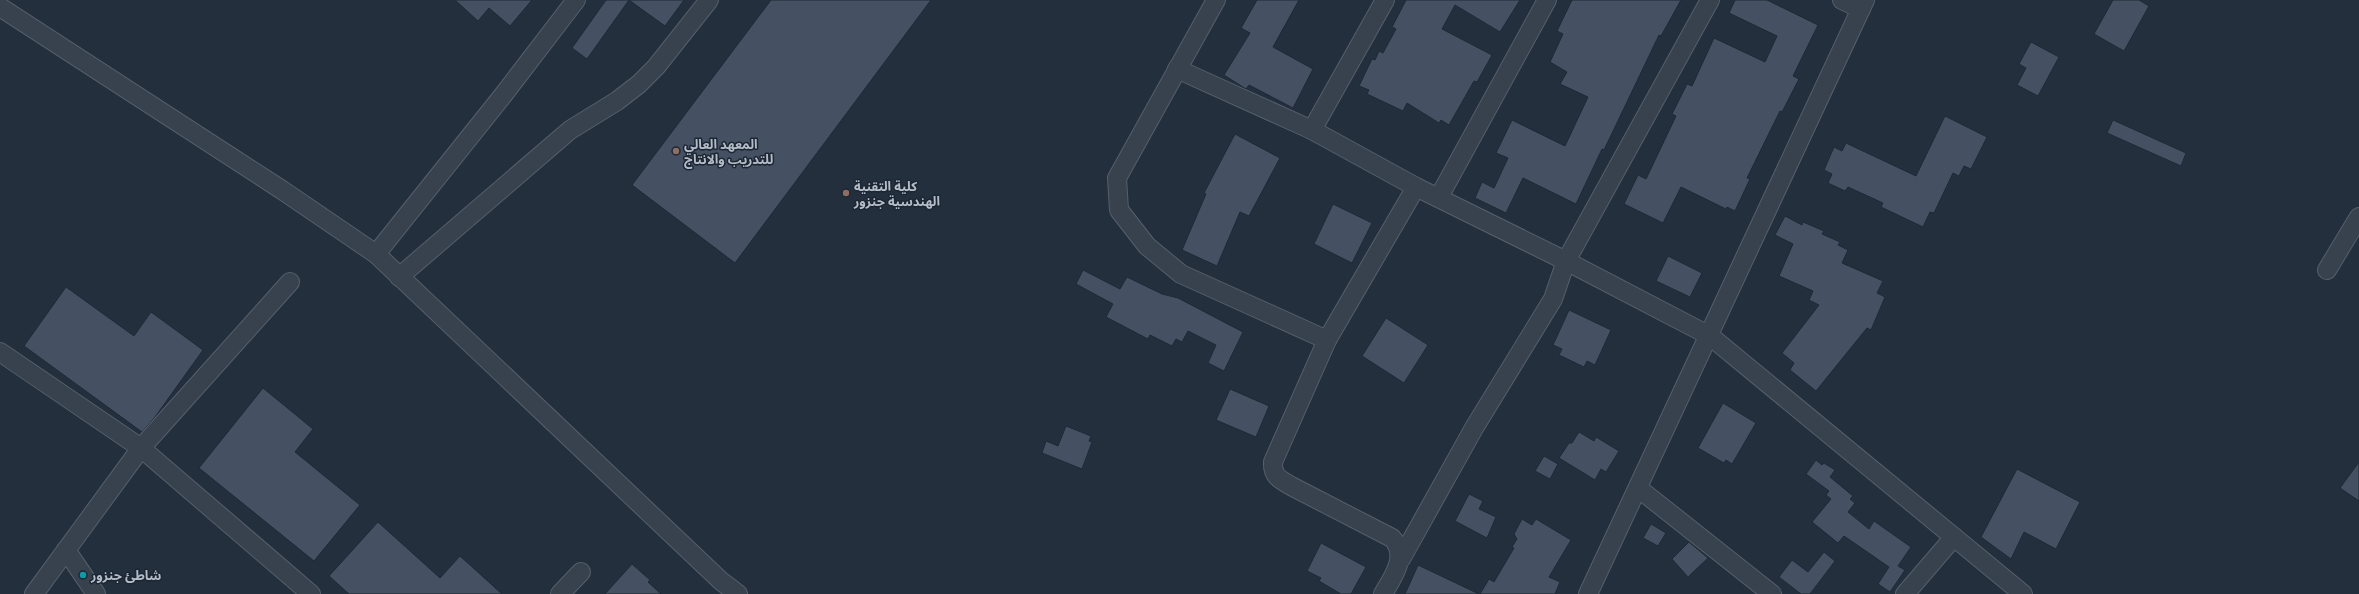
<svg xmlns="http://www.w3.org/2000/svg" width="2359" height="594" viewBox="0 0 2359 594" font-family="'Fira Sans','Noto Sans Arabic',sans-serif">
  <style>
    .building { fill: #455162; stroke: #1f2835 }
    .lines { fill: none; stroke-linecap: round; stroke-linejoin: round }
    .minor-casing { stroke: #565f6c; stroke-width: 20 }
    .minor { stroke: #38414e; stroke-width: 18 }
    .education-dot { fill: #8d6e63; stroke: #1d2633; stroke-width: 1.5 }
    .culture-dot { fill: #0f9aa8; stroke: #1d2633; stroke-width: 1.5 }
    .labels { text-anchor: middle; stroke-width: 3; stroke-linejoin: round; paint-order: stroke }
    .poi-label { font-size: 13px; font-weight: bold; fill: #b4bcc9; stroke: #1d2633; text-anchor: start }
  </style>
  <rect width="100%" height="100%" fill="#242f3e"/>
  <!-- building -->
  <g class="building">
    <polygon points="455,0 532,0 510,26 489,8 478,21"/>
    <polygon points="606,0 629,0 587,59 572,48"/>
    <polygon points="629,0 684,0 665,26"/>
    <polygon points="771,0 931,0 735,263 632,185"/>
    <polygon points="1257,0 1299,0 1273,47 1313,69 1293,108 1249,85 1246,89 1224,75 1250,33 1241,28"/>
    <polygon points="1406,0 1520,0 1500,32 1455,5 1442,29 1492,55 1477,82 1474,81 1449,125 1441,120 1439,123 1407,103 1403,111 1367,94 1369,90 1359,86 1372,59 1375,60 1379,51 1383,53 1396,29 1392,27"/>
    <polygon points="1572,0 1681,0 1661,36 1659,35 1604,150 1602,149 1576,204 1523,178 1506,213 1475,198 1482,182 1494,188 1508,158 1496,153 1512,120 1565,146 1588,97 1560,84 1567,72 1550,62 1563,34 1557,31"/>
    <polygon points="1735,0 1767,0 1818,25 1793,76 1799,79 1782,112 1780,111 1747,178 1750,179 1735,211 1727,207 1726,209 1681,187 1663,223 1624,204 1638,175 1646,179 1676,116 1672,114 1687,84 1692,86 1714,38 1765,62 1777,36 1729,13"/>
    <polygon points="2113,0 2139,0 2149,6 2124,51 2094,34"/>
    <polygon points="2031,42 2059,57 2038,96 2017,85 2026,68 2019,64"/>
    <polygon points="1945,116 1987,137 1971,169 1964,166 1959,176 1953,173 1934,213 1930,212 1923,227 1881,207 1883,203 1848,187 1845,191 1828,183 1832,174 1824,170 1834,147 1842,151 1846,143 1916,176"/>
    <polygon points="2113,120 2186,153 2181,166 2107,133"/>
    <polygon points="1235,134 1280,158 1249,216 1240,212 1217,266 1182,250 1206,194 1204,193"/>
    <polygon points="1333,204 1372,223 1352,263 1314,244"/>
    <polygon points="1785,216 1802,225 1803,222 1824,231 1822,234 1840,242 1838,245 1848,250 1842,263 1883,281 1877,293 1885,297 1871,330 1867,328 1816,391 1790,370 1794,363 1782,353 1819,305 1809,300 1813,291 1779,276 1793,244 1775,235"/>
    <polygon points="1668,256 1702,273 1690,297 1656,281"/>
    <polygon points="1083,270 1120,289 1127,277 1162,294 1178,298 1243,332 1224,371 1208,363 1216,345 1188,331 1182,342 1176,339 1172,346 1150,335 1148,339 1106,317 1113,304 1076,284"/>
    <polygon points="66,287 134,336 151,312 203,350 155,417 142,432 24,346"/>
    <polygon points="1569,310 1611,330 1595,365 1587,361 1584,367 1559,355 1562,349 1553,345"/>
    <polygon points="1386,318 1428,345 1404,383 1362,356"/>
    <polygon points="263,388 313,429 295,452 360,505 314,561 199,468"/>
    <polygon points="1230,389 1269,406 1256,437 1216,420"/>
    <polygon points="1723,403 1756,423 1732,464 1726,460 1724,463 1698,448"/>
    <polygon points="1066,426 1091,436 1089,441 1092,442 1082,469 1042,453 1046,441 1058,446"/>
    <polygon points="1579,432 1594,441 1596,437 1619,451 1606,472 1601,469 1595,480 1559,458 1569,443 1572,443"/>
    <polygon points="1544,456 1558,464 1550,479 1535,471"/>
    <polygon points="1816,460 1822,465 1824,463 1835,470 1830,477 1853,496 1850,499 1855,503 1848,512 1869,529 1874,521 1911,547 1898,566 1905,570 1890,592 1878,584 1889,567 1844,536 1838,543 1812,522 1831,499 1826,495 1829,491 1806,474"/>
    <polygon points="2359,462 2359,501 2340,488"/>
    <polygon points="2017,469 2080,502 2056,549 2024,532 2011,559 1981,537"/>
    <polygon points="1469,494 1483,501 1479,509 1496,517 1487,538 1455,521"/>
    <polygon points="1522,519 1532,525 1536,519 1571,540 1549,577 1560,582 1555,594 1480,594 1489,579 1494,582 1514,548 1512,547 1517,539 1514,534"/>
    <polygon points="378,522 440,578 460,556 502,594 349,594 329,576"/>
    <polygon points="1651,524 1666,533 1658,546 1643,538"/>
    <polygon points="1689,542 1708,558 1688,577 1672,559"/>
    <polygon points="1321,543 1366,567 1351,594 1341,594 1319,581 1321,578 1307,571"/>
    <polygon points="1824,552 1835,561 1810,594 1801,594 1779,577 1792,560 1808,572"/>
    <polygon points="632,564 650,580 648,582 661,594 605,594"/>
    <polygon points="1418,565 1479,594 1405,594"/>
  </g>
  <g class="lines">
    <!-- minor casing -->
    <g class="minor-casing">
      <g id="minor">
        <path d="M 1216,0 L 1117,178 L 1119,210 L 1147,246 L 1181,274 L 1327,340 L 1273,462 C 1272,477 1281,480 1293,487 L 1392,538 C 1409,555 1393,577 1383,594"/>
        <polyline points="1385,0 1312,130 1416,187 1566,261 1710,336 2023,594"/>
        <polyline points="1842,0 1861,9"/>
        <polyline points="0,7 282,190 376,254 721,581 738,594"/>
        <polyline points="1177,69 1312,130"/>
        <polyline points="1439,197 1547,0"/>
        <polyline points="376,254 504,94 576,0"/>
        <polyline points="2327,270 2359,217"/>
        <polyline points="399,277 570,130 617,101 639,84 656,67 709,0"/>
        <polyline points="1327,340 1416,187"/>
        <polyline points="0,352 141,448 311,594"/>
        <polyline points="1638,488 1772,594"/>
        <polyline points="66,550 96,594"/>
        <polyline points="1401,559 1474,428 1553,299 1566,261 1710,0"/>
        <polyline points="34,594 141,448 290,282"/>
        <polyline points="560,594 581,572"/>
        <polyline points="1588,594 1865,0"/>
        <polyline points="1905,594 1954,537"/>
      </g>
    </g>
    <!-- minor -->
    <use href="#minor" class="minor"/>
  </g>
  <!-- markers -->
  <g class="education-dot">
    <circle cx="676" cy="151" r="4"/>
    <circle cx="846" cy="193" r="4"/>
  </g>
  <circle class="culture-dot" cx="83" cy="575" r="4"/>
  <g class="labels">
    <!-- poi labels -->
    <g class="poi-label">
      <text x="684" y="149">المعهد العالي<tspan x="684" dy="15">للتدريب والانتاج</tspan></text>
      <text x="854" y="191">كلية التقنية<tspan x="854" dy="15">الهندسية جنزور</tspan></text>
      <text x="91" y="580">شاطئ جنزور</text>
    </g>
  </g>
</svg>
